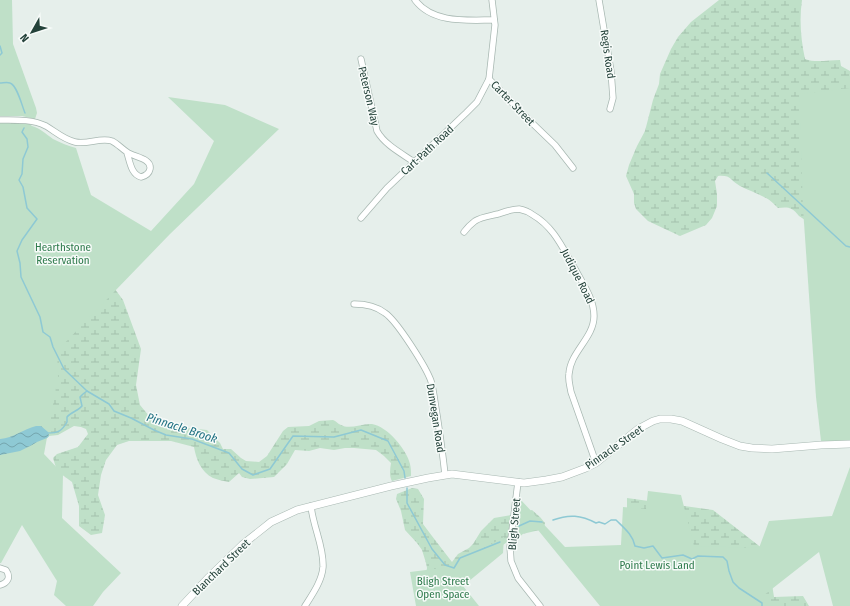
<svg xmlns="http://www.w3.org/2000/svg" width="850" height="606" viewBox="0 0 850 606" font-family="'Fira Sans Condensed',sans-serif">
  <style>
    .wetland { fill: url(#wetland-marsh) }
    .park { fill: #bfe0c8 }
    .water { fill: url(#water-waves) }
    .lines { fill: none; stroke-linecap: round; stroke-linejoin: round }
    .stream { stroke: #8ec9d4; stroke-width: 1.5 }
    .minor-casing { stroke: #a8b8b2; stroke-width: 7 }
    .tertiary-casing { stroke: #a8b8b2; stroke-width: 8 }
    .minor { stroke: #fff; stroke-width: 5.5 }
    .tertiary { stroke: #fff; stroke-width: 7 }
    .labels { text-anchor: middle; stroke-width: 3; stroke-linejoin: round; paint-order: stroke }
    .street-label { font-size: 11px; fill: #24423a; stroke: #f7fbf9 }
    .park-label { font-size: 11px; fill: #2d7a4b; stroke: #f7fbf9 }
    .water-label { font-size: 12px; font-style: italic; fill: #1c6f80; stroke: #f7fbf9 }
  </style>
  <defs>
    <pattern id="wetland-marsh" width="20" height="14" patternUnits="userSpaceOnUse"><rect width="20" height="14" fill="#bfe0c8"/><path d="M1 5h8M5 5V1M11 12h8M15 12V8" fill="none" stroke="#a4c1ad"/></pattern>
    <pattern id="water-waves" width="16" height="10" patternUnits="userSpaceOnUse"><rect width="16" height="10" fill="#8ec9d4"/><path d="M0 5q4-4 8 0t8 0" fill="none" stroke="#74a5ad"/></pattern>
  </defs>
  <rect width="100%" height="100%" fill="#e6efeb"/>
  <!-- wetland -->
  <g class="wetland">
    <path d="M 719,0 L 802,0 C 799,20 801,40 805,59 C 815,63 829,60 840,60 L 841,66 L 850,71 L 850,250 L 799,216 C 792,207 788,207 778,208 C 774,204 770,200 766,198 C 757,193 748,190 740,186 C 729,180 732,175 718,176 L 715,181 L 717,194 L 717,206 L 712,218 L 706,225 L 680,236 L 648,221 L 636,209 L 634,203 L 634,194 L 626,176 L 629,165 L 637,146 L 645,131 L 653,100 L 659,84 L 660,74 L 671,49 L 678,37 L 691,22 Z"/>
    <path d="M 0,122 L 30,124 L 36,131 L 104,274 L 123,300 L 141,349 L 136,385 L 140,405 L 149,416 L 168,426 L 207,430 L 220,443 L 223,449 L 231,449 L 241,458 L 246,461 L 259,462 L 267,456 L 283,431 L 288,427 L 309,426 L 319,421 L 333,420 C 336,421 338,424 341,425 C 350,430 362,423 372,424 C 387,426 407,450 410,464 C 411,468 411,472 411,476 L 392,481 C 389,476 390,469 391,463 L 384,456 L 376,450 L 354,448 L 345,448 L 334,450 L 320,448 L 309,451 L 295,450 L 287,464 L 274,477 L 250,479 L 242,477 L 239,473 L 229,482 C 224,481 218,480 213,478 C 201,472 196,459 194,447 L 171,441 L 129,441 L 117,445 L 106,460 L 101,475 L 98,495 L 105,515 L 102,533 L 91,535 L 79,526 L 79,506 L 72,482 L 57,471 L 53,458 L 57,454 L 78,447 L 88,434 L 86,429 L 81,427 L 74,426 L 58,435 L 49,436 L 47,438 L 0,455 Z"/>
    <polygon points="412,488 418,489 424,499 423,524 432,536 452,562 458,554 469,548 473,544 481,531 494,518 523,513 532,510 540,517 545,523 544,529 518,535 497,549 423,591 427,568 426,563 422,550 417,543 405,530 401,511 396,499 397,494"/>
    <polygon points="627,498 713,510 767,552 774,597 803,596 809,606 748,606 627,546"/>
  </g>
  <!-- park -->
  <g class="park">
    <polygon points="0,0 12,0 13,44 36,108 37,113 35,119 22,116 0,116"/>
    <polygon points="850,88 850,441 821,441 816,397 803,208 799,94"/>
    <path d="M 168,97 L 225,105 L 279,129 L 170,234 L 57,351 L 58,377 L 44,454 L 63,474 L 62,518 L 121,573 L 103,592 L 93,606 L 66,606 L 54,595 L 57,581 L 22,525 L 1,563 L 0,563 L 0,124 C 10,124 21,123 32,126 C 40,128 46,134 53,139 C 61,143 68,146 76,148 L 91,195 L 151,231 L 194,184 L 214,141 Z"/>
    <polygon points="850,467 850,606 833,606 819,552 759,599 771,606 600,606 538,530 525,532 515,541 520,499 565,547 621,545 623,507 646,509 648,491 681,495 694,546 759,548 769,521 832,516"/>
    <polygon points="504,537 503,553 463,586 479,606 416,606 410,572 450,567"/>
  </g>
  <!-- water -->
  <path class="water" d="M 36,426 L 41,426 L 48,432 L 49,436 L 47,438 L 37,442 L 32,445 L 20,451 L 0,455 L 0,439 C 14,438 23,429 36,426 Z"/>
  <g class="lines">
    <!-- stream -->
    <g class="stream">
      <polyline points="0,46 2,53 0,55"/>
      <path d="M 0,83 C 3,83 7,82 10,83 C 17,85 22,106 25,113"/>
      <polyline points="24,128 22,132 27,139 28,147 23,159 22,174 19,180 23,187 27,208 37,219 22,240 17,251 20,263 21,277 40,317 43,332 50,337 53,347 64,369 87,391 109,404 114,411 131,418 154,430 166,435 192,439 229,453 242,469 253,475 270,469 293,436 334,437 361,430 388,441 404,471 405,478"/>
      <polyline points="767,173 846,246 850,247"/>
      <path d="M 48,433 C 58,433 62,431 67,422 L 67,417 C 71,412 78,411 82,406 L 80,397 L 83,394 L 87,391"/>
      <polyline points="407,488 407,503 432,549 445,565 454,568 460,558 500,542"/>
      <path d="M 553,520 C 569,514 581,515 596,523 L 599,522 L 605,524 L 611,520 L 616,520 C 624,528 633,535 635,546 L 644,548 L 653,546 L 662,558 L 683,555 L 692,559 L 698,556 L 723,557 L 727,561 L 729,571 L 733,582 L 739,588 L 762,603 L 762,606"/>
      <polyline points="519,526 530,521 542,522"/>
    </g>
    <!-- minor casing -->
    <g class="minor-casing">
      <g id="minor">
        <path d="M 415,0 C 433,24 468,20 494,20"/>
        <polyline points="492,0 495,25 489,79 530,121 555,145 573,168"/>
        <polyline points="599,0 611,71 613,98 610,109"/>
        <path d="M 361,59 L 377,131 C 385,145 401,153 414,162"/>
        <path d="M 0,120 C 15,120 32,119 46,126 C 56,132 63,139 75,142 C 88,145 100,137 112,141 C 118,144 122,149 127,152 C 133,157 152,158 150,169 C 149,174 145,176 141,177 C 131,174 130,162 127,153"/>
        <polyline points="361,218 387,188 466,113 477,102 489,79"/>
        <path d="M 464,232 C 467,228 471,224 475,221 C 481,217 490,216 498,214 C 504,212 512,209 519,209 C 524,210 529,212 533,215 C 554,227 563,249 575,269 C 583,284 594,299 594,316 C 594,338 570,352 569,374 C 568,380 570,386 571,392 L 596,463"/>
        <path d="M 354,304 C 365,304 376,306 385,313 C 397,321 426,367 431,381 C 434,392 435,404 437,415 C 440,435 443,455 445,475"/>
        <polyline points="518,482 510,547 511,561 518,578 540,606"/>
        <path d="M 0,568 L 6,570 C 11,577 8,583 0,585"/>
        <path d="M 305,606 C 312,595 322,581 323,567 C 324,546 313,527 311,506"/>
      </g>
    </g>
    <!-- tertiary casing -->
    <g class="tertiary-casing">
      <polyline id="tertiary" points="182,606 209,577 242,545 271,522 297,510 391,486 428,478 452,474 524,483 546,480 562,477 586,468 596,463 638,429 653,421 660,419 671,419 682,421 722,439 740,446 752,448 772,449 821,445 850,444"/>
    </g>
    <!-- minor -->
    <use href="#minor" class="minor"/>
    <!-- tertiary -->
    <use href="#tertiary" class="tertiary"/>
  </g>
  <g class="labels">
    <!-- street labels -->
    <g class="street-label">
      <text transform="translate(608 54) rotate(82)" y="4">Regis Road</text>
      <text transform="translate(369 96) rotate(77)" y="4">Peterson Way</text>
      <text transform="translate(513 103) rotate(46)" y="4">Carter Street</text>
      <text transform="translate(427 150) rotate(-43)" y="4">Cart-Path Road</text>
      <text transform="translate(578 276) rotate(63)" y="4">Judique Road</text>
      <text transform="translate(436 418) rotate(81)" y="4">Dunvegan Road</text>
      <text transform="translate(614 447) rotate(-35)" y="4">Pinnacle Street</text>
      <text transform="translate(514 524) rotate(-85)" y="4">Bligh Street</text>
      <text transform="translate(221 567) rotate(-44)" y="4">Blanchard Street</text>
    </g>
    <!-- park labels -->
    <g class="park-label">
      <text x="63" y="251">Hearthstone<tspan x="63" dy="13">Reservation</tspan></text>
      <text x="657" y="569">Point Lewis Land</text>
      <text x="443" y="585">Bligh Street<tspan x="443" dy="13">Open Space</tspan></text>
    </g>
    <!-- water labels -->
    <g class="water-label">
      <text transform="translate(182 428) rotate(18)" y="4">Pinnacle Brook</text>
    </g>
  </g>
  <!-- north arrow -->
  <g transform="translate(32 32) rotate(231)" stroke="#f7fbf9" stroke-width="3" paint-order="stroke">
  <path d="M0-3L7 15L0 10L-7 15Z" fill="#24423a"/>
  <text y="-6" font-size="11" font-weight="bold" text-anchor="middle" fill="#24423a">N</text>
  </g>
</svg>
